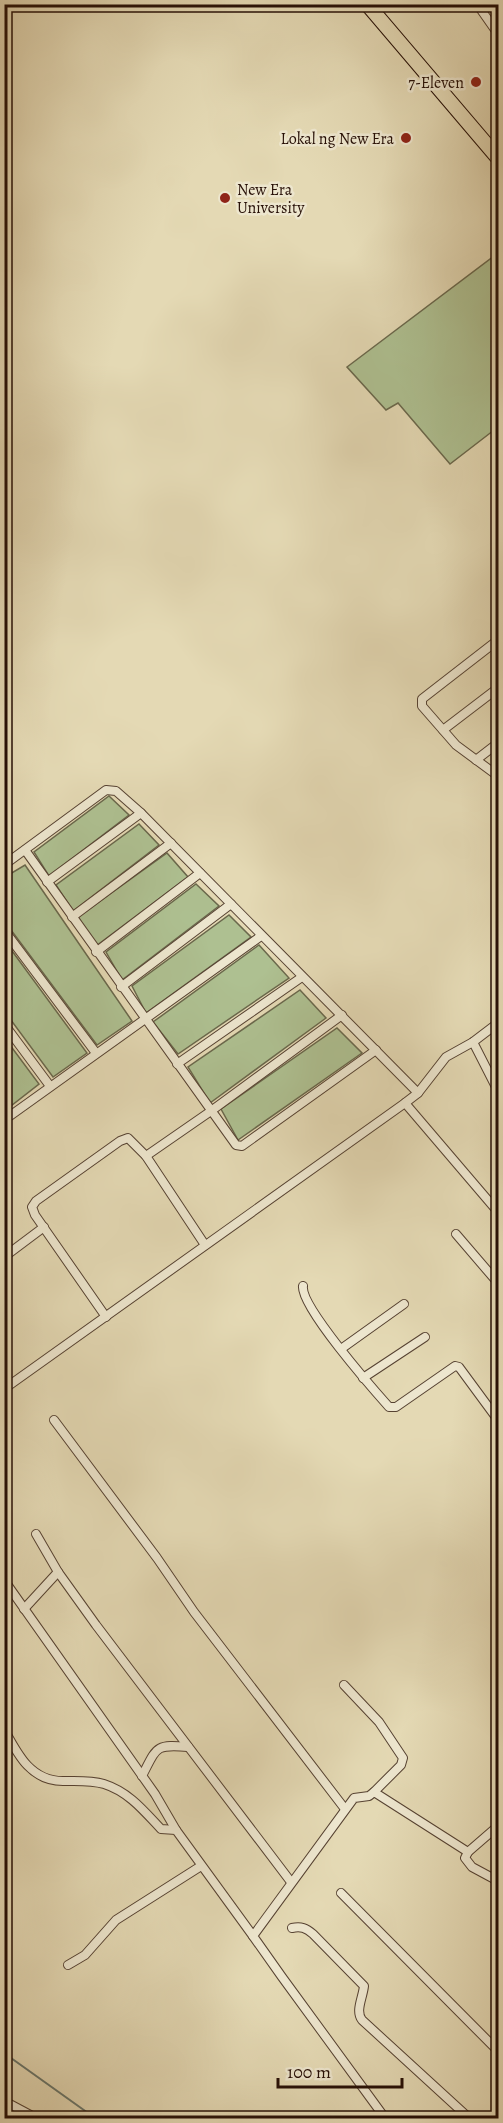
<svg xmlns="http://www.w3.org/2000/svg" width="503" height="2123" viewBox="0 0 503 2123" font-family="Alegreya,serif">
  <style>
    .green { fill: #aec091; stroke: #6a684c; stroke-width: 1.5 }
    .lines { fill: none; stroke-linecap: round; stroke-linejoin: round }
    .stream { stroke: #69766b; stroke-width: 2 }
    .minor-casing { stroke: #564232; stroke-width: 10 }
    .trunk-casing { stroke: #260f06; stroke-width: 16 }
    .minor { stroke: #ede6ce; stroke-width: 8 }
    .trunk { stroke: #e4d9b4; stroke-width: 14 }
    .poi-dot { fill: #8f2418; stroke: #ede6ce; stroke-width: 2 }
    .labels { text-anchor: middle; stroke-width: 5; stroke-linejoin: round; paint-order: stroke }
    .poi-label { font-size: 16px; fill: #260f06; stroke: #ede6ce; text-anchor: end }
  </style>
  <rect width="100%" height="100%" fill="#e4d9b4"/>
  <filter id="stains"><feTurbulence type="fractalNoise" baseFrequency=".00333" numOctaves="4"/><feColorMatrix values="0 0 0 0 .2 0 0 0 0 .09 0 0 0 0 .02 0 0 0 .5 -.17"/></filter>
  <radialGradient id="worn" r=".72"><stop offset=".6" stop-color="#630" stop-opacity="0"/><stop offset="1" stop-color="#630" stop-opacity=".3"/></radialGradient>
  <!-- green -->
  <g class="green">
    <polygon points="498,253 498,427 450,464 398,403 386,410 347,367"/>
    <polygon points="109,796 129,815 49,876 34,852"/>
    <polygon points="139,824 159,845 73,911 56,885"/>
    <polygon points="167,853 188,877 96,946 78,917"/>
    <polygon points="25,865 132,1021 97,1045 5,922 5,877"/>
    <polygon points="196,884 219,906 122,980 106,952"/>
    <polygon points="229,915 251,937 146,1013 132,986"/>
    <polygon points="4,940 87,1053 53,1077 5,1012"/>
    <polygon points="259,945 289,978 178,1054 153,1022"/>
    <polygon points="300,990 326,1018 210,1103 188,1067"/>
    <polygon points="337,1028 362,1053 238,1140 221,1109"/>
    <polygon points="4,1037 39,1084 7,1109 4,1106"/>
  </g>
  <g class="lines">
    <!-- stream -->
    <polyline class="stream" points="4,2053 95,2118"/>
    <!-- minor casing -->
    <g class="minor-casing">
      <g id="minor">
        <polyline points="477,4 498,34"/>
        <polyline points="498,640 422,699 422,706 456,745 498,776"/>
        <polyline points="443,730 498,688"/>
        <polyline points="476,760 498,743"/>
        <polyline points="25,850 236,1145 242,1146 376,1050"/>
        <polyline points="4,865 106,790 116,791 141,813 418,1093"/>
        <polyline points="47,882 141,813"/>
        <polyline points="72,917 171,843"/>
        <polyline points="4,930 96,1053"/>
        <polyline points="96,952 200,873"/>
        <polyline points="121,987 231,904"/>
        <polyline points="4,1024 50,1086"/>
        <polyline points="473,1042 498,1091"/>
        <polyline points="177,1064 302,977"/>
        <polyline points="405,1103 498,1212"/>
        <polyline points="4,1114 7,1118 261,936"/>
        <polyline points="146,1156 211,1111 342,1015"/>
        <polyline points="456,1234 498,1283"/>
        <polyline points="4,1257 44,1227"/>
        <path d="M 303,1286 C 300,1306 373,1389 389,1407 L 396,1407 L 455,1366 L 459,1367 L 498,1420"/>
        <polyline points="4,1305 7,1310 4,1314"/>
        <polyline points="106,1317 35,1215 32,1207 36,1201 120,1141 128,1138 146,1156 205,1245"/>
        <polyline points="341,1349 404,1304"/>
        <polyline points="363,1378 425,1337"/>
        <polyline points="4,1389 405,1103 418,1093 446,1057 473,1042 498,1023"/>
        <polyline points="54,1420 157,1558 194,1612 345,1809"/>
        <polyline points="36,1534 58,1572 96,1625 291,1882"/>
        <polyline points="4,1580 155,1794 176,1830"/>
        <polyline points="24,1609 58,1572"/>
        <polyline points="344,1685 379,1722 403,1758 401,1765 374,1792"/>
        <path d="M 4,1729 C 18,1755 31,1781 63,1781 C 77,1781 91,1780 104,1784 C 129,1792 144,1811 161,1829 L 176,1830 L 253,1936"/>
        <path d="M 142,1776 C 157,1747 155,1744 188,1747"/>
        <polyline points="498,1826 468,1852 465,1858 472,1867 498,1881"/>
        <polyline points="341,1893 498,2051"/>
        <path d="M 292,1928 C 301,1926 306,1928 313,1934 L 364,1986 C 363,1997 355,2011 362,2020 L 469,2118"/>
        <polyline points="68,1965 85,1955 116,1920 201,1866"/>
        <polyline points="4,2101 36,2118"/>
        <polyline points="385,2118 282,1977 253,1936 354,1798 369,1796 374,1792 468,1852"/>
      </g>
    </g>
    <!-- trunk casing -->
    <g class="trunk-casing">
      <polyline id="trunk" points="367,4 498,158"/>
    </g>
    <!-- minor -->
    <use href="#minor" class="minor"/>
    <!-- trunk -->
    <use href="#trunk" class="trunk"/>
  </g>
  <!-- markers -->
  <g class="poi-dot">
    <circle cx="476" cy="82" r="6"/>
    <circle cx="406" cy="138" r="6"/>
    <circle cx="225" cy="198" r="6"/>
  </g>
  <g class="labels">
    <!-- poi labels -->
    <g class="poi-label">
      <text x="464" y="88">7-Eleven</text>
      <text x="394" y="144">Lokal ng New Era</text>
      <text x="237" y="195" text-anchor="start">New Era<tspan x="237" dy="18">University</tspan></text>
    </g>
  </g>
  <!-- margin -->
  <rect width="503" height="2123" fill="none" stroke="#e4d9b4" stroke-width="24"/>
  <rect x="6" y="6" width="491" height="2111" fill="none" stroke="#260f06" stroke-width="3"/>
  <rect x="12" y="12" width="479" height="2099" fill="none" stroke="#260f06" stroke-width="1.5"/>
  <!-- scale -->
  <path d="M278 2078v9h124v-9" fill="none" stroke="#260f06" stroke-width="3"/>
  <text x="287" y="2078" font-size="18" fill="#260f06" stroke="#ede6ce" stroke-width="4.5" paint-order="stroke">100 m</text>
  <rect width="100%" height="100%" filter="url(#stains)"/>
  <rect width="100%" height="100%" fill="url(#worn)"/>
</svg>
